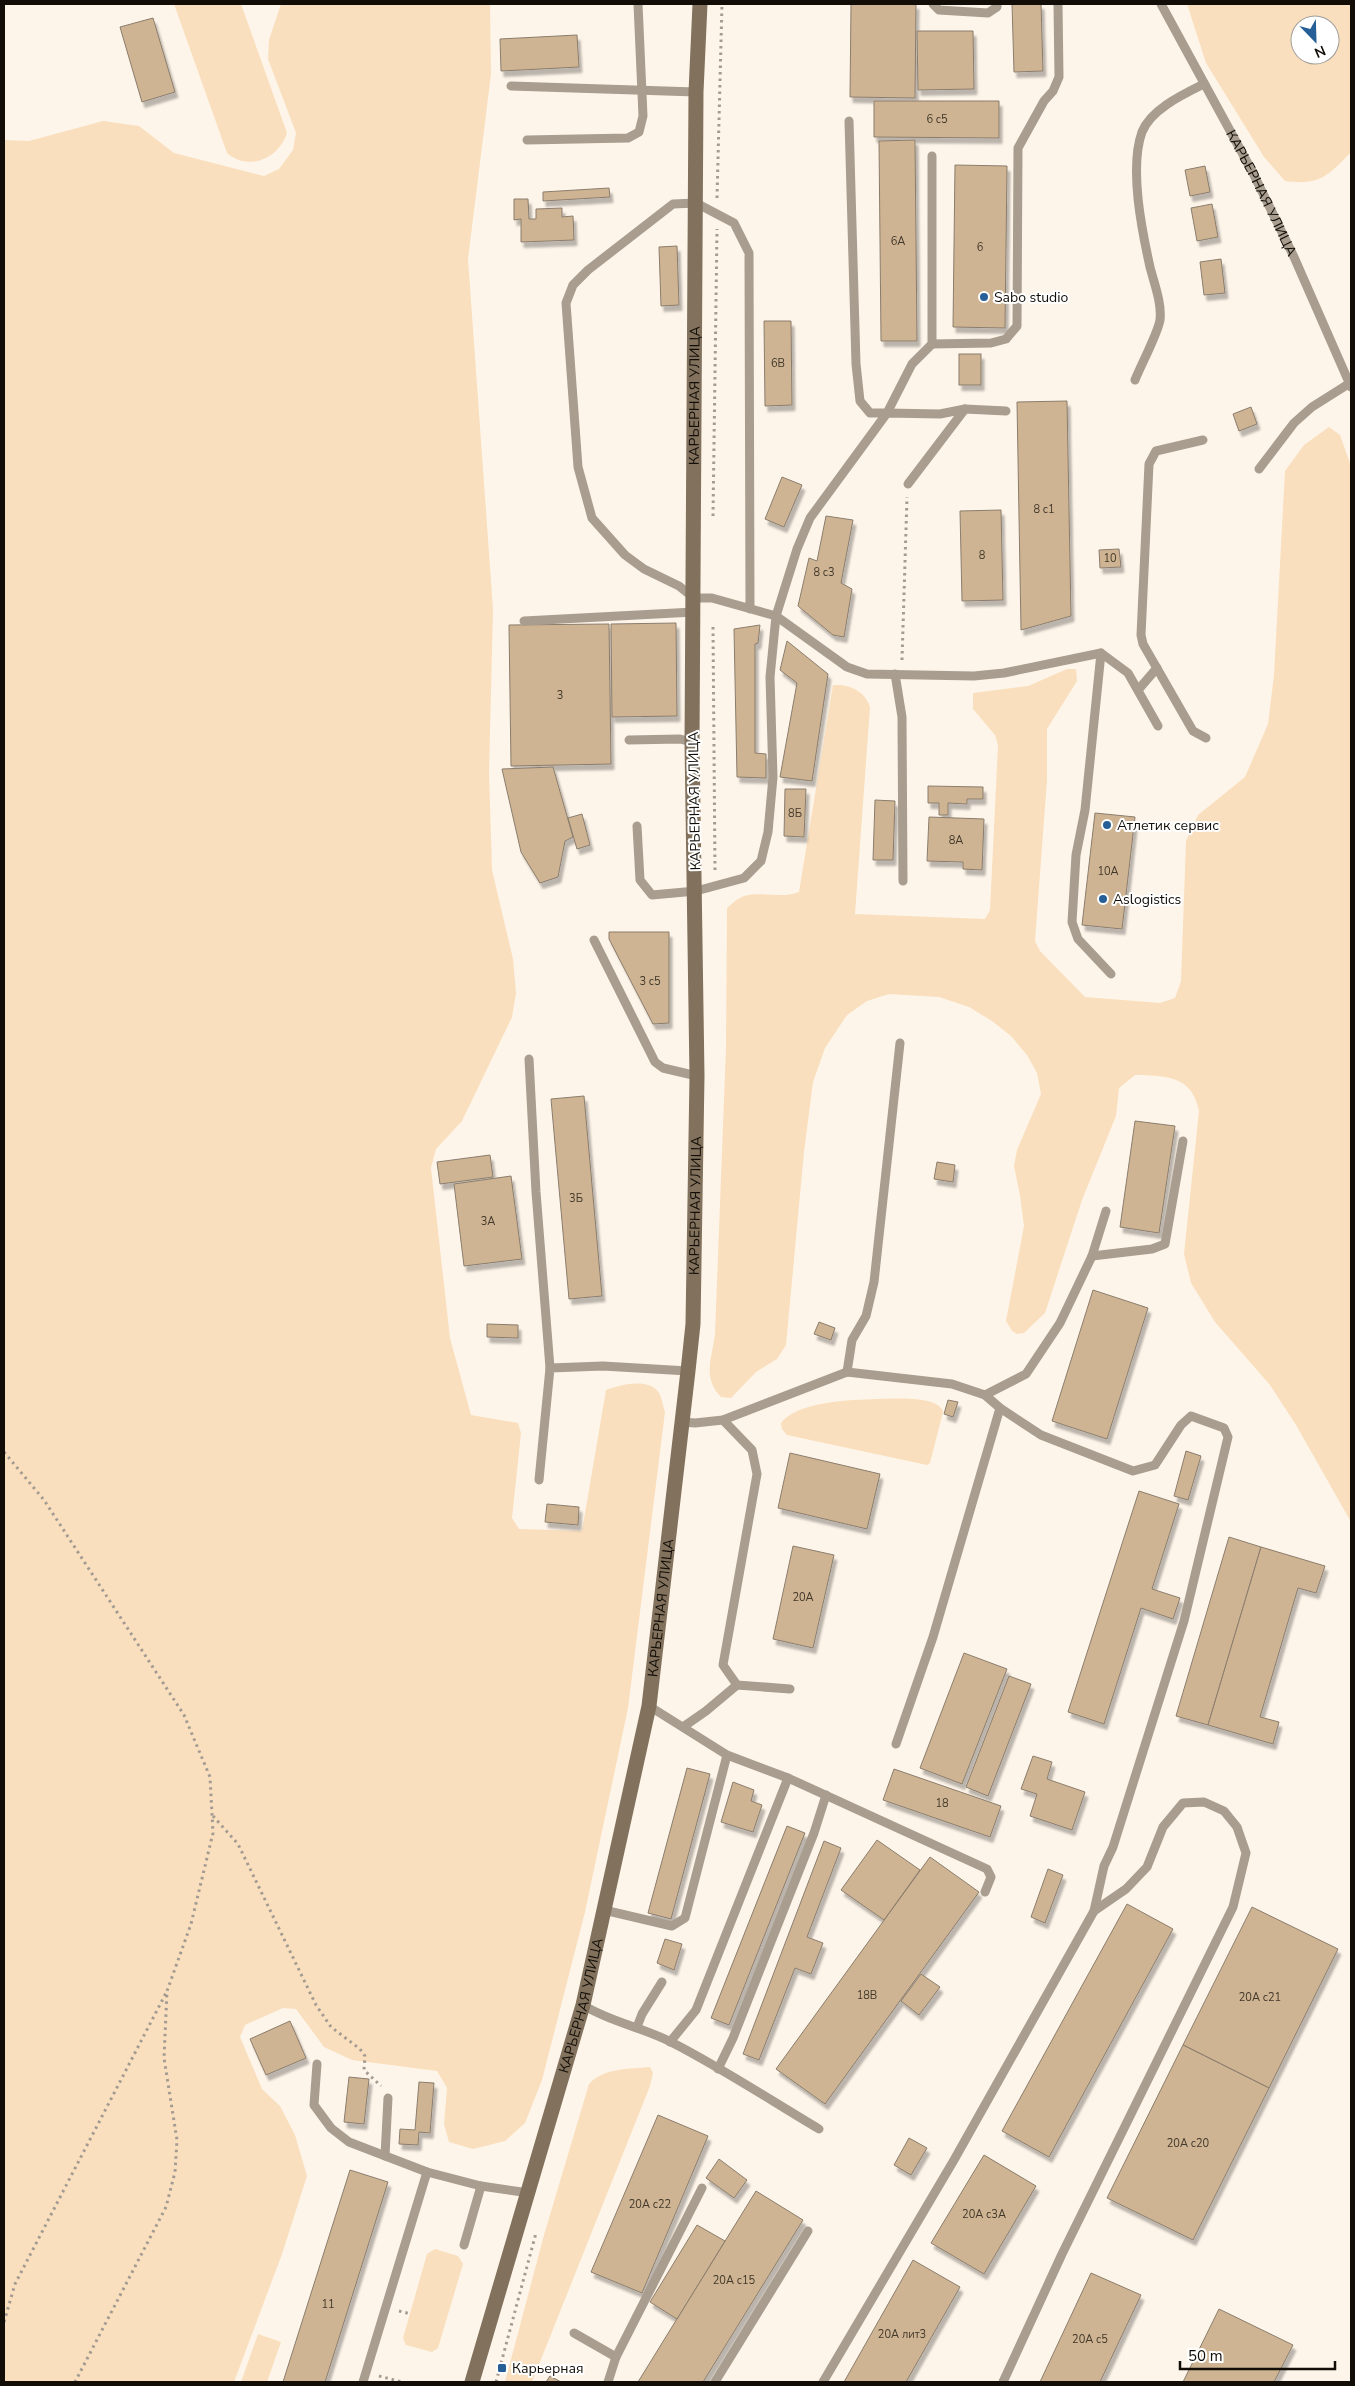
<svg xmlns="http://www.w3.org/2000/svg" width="1355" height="2386" viewBox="0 0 1355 2386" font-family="'Nunito Sans',sans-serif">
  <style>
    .green { fill: #f9dfbd; fill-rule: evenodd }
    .building { fill: #ceb492; stroke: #8b7d6d; filter: url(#shadow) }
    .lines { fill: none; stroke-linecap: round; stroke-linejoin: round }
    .path { stroke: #a39b92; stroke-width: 3; stroke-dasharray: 2.5 4; stroke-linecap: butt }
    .lane { stroke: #a89d8e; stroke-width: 9 }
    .secondary { stroke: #82725d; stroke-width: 15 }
    .poi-dot { fill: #265f97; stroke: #fff; stroke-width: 2 }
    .labels { text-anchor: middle; stroke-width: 4; stroke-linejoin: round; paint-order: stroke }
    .number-label { font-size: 11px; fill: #41372a }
    .street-label { font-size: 14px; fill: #120d07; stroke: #fff }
    .poi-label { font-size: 14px; fill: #120d07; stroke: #fff; text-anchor: start }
  </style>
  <defs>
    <filter id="shadow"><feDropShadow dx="3" dy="5.5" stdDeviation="1" flood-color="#0004"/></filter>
  </defs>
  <rect width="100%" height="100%" fill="#fef5ea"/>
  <!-- green -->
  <g class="green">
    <path d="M 174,4 L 241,4 L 287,133 C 279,158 249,172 227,153 Z"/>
    <path d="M 281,4 L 490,4 L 491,74 L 468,259 L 493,609 L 489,772 L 492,870 L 513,959 L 516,993 L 512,1017 L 462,1121 L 436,1149 L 431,1168 L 450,1338 L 471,1415 L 518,1423 L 521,1433 L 512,1518 L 519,1529 L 582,1531 L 606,1390 C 620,1385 649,1377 659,1393 C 662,1398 663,1406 665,1412 L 628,1708 L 585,1912 L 542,2080 L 525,2123 L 505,2141 L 473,2149 L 449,2142 L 444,2124 L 447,2088 L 437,2071 L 352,2060 L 324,2047 L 296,2009 L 283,2008 L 245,2025 L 240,2037 L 262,2089 L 280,2106 L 295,2135 L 307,2176 L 282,2254 L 234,2382 L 4,2382 L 4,140 L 29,141 L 103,121 L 139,126 L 174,153 L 264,176 L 279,169 L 293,150 L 296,133 L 268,59 L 269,40 Z"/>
    <path d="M 1187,4 L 1351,4 L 1351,152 C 1329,175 1320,186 1285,181 L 1264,157 L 1206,63 ZM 1300,25 L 1330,25 L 1330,55 L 1300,55 Z"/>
    <path d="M 1329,427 L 1340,435 L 1351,466 L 1351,1522 L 1296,1425 L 1270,1385 L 1215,1322 L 1191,1283 L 1184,1254 L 1199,1111 C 1192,1075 1166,1076 1135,1075 L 1119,1088 L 1116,1116 L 1082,1200 L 1045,1313 L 1024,1333 L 1017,1334 L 1012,1331 L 1006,1321 L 1024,1226 L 1020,1196 L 1014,1166 L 1017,1150 L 1041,1094 L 1037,1073 L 1027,1055 L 1011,1036 L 992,1021 L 969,1007 L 939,997 L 889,994 L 867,1001 L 847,1015 L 825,1048 L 813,1082 L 804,1152 L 786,1345 L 777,1359 L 756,1372 L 731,1398 L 721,1397 C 702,1377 712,1359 715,1334 L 726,1047 L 727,908 C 732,904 738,898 744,896 C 762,891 781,899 799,892 L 833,685 C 850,684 865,691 870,707 L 855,914 L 985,919 L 990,910 L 998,745 L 995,735 L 973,709 L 973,693 L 1028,686 L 1067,669 L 1076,669 L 1077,681 L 1047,729 L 1047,780 L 1035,941 L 1040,951 L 1085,997 L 1160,1003 L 1175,998 L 1181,981 L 1186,841 L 1198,815 L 1245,777 L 1268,724 L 1274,675 L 1285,471 L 1304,445 Z"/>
    <path d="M 877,1399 C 892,1399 939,1395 943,1412 L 930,1463 L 927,1465 L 787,1435 L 782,1429 L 781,1423 C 798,1401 851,1400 877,1399 Z"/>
    <path d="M 650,2067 L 653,2073 L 650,2086 L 532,2382 L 505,2382 L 544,2235 L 589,2084 C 603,2068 630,2069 650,2067 Z"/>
    <polygon points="435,2249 458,2256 463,2264 438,2348 432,2352 406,2345 403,2338 427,2254"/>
    <polygon points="258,2334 281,2342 267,2382 241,2382"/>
  </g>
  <!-- building -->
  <g class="building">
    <polygon points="851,4 916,4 915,98 850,97"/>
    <polygon points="1012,4 1041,4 1043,71 1014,72"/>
    <polygon points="153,18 175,92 142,102 120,27"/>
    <polygon points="917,31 973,31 974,89 918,90"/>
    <polygon points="577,35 579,67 501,71 500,39"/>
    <polygon points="874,101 999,101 999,138 874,137"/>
    <polygon points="915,140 917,341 881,341 879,141"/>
    <polygon points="955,165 1007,166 1005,328 953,327"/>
    <polygon points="1205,166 1210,192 1190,196 1185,170"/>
    <polygon points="609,188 610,197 543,201 543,192"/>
    <polygon points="514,199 528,199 529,219 536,219 536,209 562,208 562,217 573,216 574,240 521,242 521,219 514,220"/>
    <polygon points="1212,204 1218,237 1197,241 1191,208"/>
    <polygon points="677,246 679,305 661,306 659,247"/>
    <polygon points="1221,259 1225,293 1204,295 1200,262"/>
    <polygon points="764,321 791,321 792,405 765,406"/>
    <rect x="959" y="354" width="22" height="31"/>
    <polygon points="1067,401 1071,616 1021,630 1017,402"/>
    <polygon points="1251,407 1257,424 1239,431 1233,414"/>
    <polygon points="782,477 802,485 784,527 765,519"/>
    <polygon points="1001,510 1003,600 962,601 960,511"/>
    <polygon points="826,516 853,520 841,583 852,589 844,637 833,635 798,606 809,558 817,561"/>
    <polygon points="1119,549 1121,567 1100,568 1099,550"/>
    <polygon points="676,623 677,716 612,717 611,624"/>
    <polygon points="609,624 611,764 511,766 509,625"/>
    <polygon points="760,625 758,643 755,644 755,753 766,754 766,778 737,777 734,629"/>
    <polygon points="787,641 828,674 812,781 780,777 797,683 780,670"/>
    <polygon points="553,767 573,837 565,841 558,877 540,883 521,852 502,769"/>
    <polygon points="928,786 983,787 983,799 967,799 967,804 948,803 948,815 939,815 939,803 928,803"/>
    <polygon points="785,789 806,789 804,837 784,836"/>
    <polygon points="875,800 895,801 893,860 873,860"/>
    <polygon points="1095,813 1135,817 1122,929 1082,925"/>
    <polygon points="582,814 590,845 577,849 568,818"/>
    <polygon points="929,817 984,819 982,870 963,869 963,862 927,861"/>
    <polygon points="609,932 669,932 669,1023 653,1024 609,939"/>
    <polygon points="584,1096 602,1296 569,1299 551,1099"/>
    <polygon points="1135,1121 1175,1126 1159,1233 1120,1227"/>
    <polygon points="490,1155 493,1177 440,1184 437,1162"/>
    <polygon points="937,1162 955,1165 953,1182 934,1179"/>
    <polygon points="511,1176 522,1259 464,1266 454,1184"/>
    <polygon points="1093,1290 1148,1308 1107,1439 1052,1421"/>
    <polygon points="819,1322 835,1328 831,1340 814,1334"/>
    <polygon points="487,1324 518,1325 518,1338 487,1337"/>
    <polygon points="948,1400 958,1402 953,1417 944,1414"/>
    <polygon points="1186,1451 1201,1456 1188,1500 1174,1496"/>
    <polygon points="790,1453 880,1474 867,1529 778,1508"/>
    <polygon points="1139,1491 1179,1504 1152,1589 1180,1598 1173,1619 1141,1608 1104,1724 1068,1712"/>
    <polygon points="547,1504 579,1507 578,1525 545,1522"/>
    <polygon points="1229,1537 1261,1547 1208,1725 1176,1716"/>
    <polygon points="793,1546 834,1555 813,1648 773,1639"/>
    <polygon points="1261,1547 1325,1566 1316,1593 1298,1588 1260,1717 1279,1722 1273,1744 1208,1725"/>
    <polygon points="964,1653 1007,1669 962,1784 920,1768"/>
    <polygon points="1009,1676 1031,1684 988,1796 966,1787"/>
    <polygon points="1033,1756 1052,1762 1047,1779 1085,1792 1072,1830 1030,1816 1037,1794 1021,1789"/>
    <polygon points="687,1768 710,1774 671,1919 648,1913"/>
    <polygon points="894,1769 1001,1806 990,1837 883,1800"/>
    <polygon points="733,1782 754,1790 751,1801 762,1805 753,1832 721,1822"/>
    <polygon points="787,1826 805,1833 729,2025 711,2018"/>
    <polygon points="877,1840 920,1870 884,1920 841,1890"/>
    <polygon points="824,1841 841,1848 807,1937 823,1943 811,1974 795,1968 759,2060 743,2054"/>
    <polygon points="930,1857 979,1892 825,2104 776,2069"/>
    <polygon points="1048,1869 1063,1875 1045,1923 1031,1917"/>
    <polygon points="1127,1904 1173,1929 1049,2157 1002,2131"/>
    <polygon points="1252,1907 1338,1949 1269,2088 1183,2045"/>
    <polygon points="665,1939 682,1944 674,1970 657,1963"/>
    <polygon points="921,1974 940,1987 919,2015 901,2001"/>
    <polygon points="290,2021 306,2058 266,2075 250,2039"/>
    <polygon points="1183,2045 1269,2088 1193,2240 1107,2198"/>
    <polygon points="349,2077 369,2079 364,2124 344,2122"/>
    <polygon points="419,2082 434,2083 430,2133 419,2132 418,2145 399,2144 400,2129 415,2130"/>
    <polygon points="658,2115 708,2136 642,2293 591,2272"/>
    <polygon points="909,2138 927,2148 911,2175 894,2165"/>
    <polygon points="984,2155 1036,2186 984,2274 931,2243"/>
    <polygon points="719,2159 747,2180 734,2198 706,2178"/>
    <polygon points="350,2170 388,2182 339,2338 325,2382 283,2382"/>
    <polygon points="756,2191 803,2220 703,2382 638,2382"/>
    <polygon points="697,2225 725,2241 677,2319 650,2302"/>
    <polygon points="913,2260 960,2287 906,2382 844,2382"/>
    <polygon points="1091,2273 1141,2295 1100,2382 1040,2382"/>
    <polygon points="1219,2309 1293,2345 1274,2382 1183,2382"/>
    <polygon points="550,2376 561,2382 546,2382"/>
  </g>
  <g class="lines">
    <!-- path -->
    <g class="path">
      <polyline points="717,198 722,4"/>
      <polyline points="713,516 717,229"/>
      <polyline points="713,627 715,871"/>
      <polyline points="902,660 907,497"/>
      <polyline points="4,1452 44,1500 184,1715 210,1777 213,1833 191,1924 167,1991 164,2058 177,2140 175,2172 166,2207 75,2382"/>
      <polyline points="213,1816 238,1844 316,2005 331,2027 360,2049 365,2056 364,2070 381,2086"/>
      <polyline points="399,2311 411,2314"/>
      <polyline points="4,2322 15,2284 166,1993"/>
      <polyline points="379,2376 402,2382"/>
      <polyline points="496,2382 536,2233"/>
    </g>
    <!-- lane -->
    <g class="lane">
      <polyline points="933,4 939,10 988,13 997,7 997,4"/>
      <path id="s1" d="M 1161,4 L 1252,171 L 1294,257 L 1351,387"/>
      <polyline points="511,86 696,92"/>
      <polyline points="849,121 856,364 860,401 870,413 887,413 912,364 932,344 932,156"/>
      <polyline points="527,140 628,138 639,132 643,116 638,4"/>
      <polyline points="932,344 991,343 1006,339 1017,326 1018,148 1044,101 1053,91 1059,77 1058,4"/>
      <path d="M 1135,380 C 1141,365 1158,333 1160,320 C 1162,303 1154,283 1150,267 C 1142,231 1129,168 1142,132 C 1151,109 1184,94 1204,84"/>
      <polyline points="1203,440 1156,451 1149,464 1141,635 1143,644 1193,731 1206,738"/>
      <polyline points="1259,469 1294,423 1312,407 1350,383"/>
      <polyline points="908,484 965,409"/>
      <polyline points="750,609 749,253 734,223 696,203 673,204 588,270 573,285 566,303 578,467 592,518 625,555 644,569 679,586 694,598 712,598 776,616 847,667 867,674 974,676 1004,673 1101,653 1128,673 1158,726"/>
      <polyline points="524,621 694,612"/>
      <polyline points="1101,653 1085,810 1076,855 1072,922 1078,939 1111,974"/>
      <polyline points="895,674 902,717 903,881"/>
      <polyline points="1138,690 1157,668"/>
      <polyline points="629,740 680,739 692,742"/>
      <polyline points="637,826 640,880 652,895 696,891 744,878 761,861 768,832 773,777 770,677 776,616 797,549 810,518 887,413 940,414 965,409 1006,411"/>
      <polyline points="594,940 655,1062 663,1068 697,1076"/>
      <polyline points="529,1059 536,1192 550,1368"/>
      <polyline points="1092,1256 1152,1249 1165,1244 1183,1141"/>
      <polyline points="847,1372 852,1340 866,1316 874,1282 900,1043"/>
      <polyline points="723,1420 752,1450 757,1474 723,1665 737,1685 790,1689"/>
      <polyline points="682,1422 695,1423 723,1420 847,1372 952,1384 985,1395 1026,1374 1060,1323 1092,1256 1106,1211"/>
      <polyline points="539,1480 550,1368 603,1366 688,1371"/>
      <polyline points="649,1706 727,1755 788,1778 987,1869 991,1877 985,1892"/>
      <polyline points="683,1727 706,1711 737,1685"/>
      <polyline points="896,1744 933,1637 1000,1408 985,1395"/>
      <polyline points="604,1910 672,1926 685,1918 727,1755"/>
      <path d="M 583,2005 C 610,2022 642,2027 671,2042 C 722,2068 770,2100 819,2129"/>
      <polyline points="637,2027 642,2014 662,1982"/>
      <polyline points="670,2042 696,2010 788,1778"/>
      <polyline points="317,2064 314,2105 331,2128 349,2142 427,2172"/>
      <polyline points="718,2069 733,2038 814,1833 826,1795"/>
      <polyline points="385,2156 388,2098"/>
      <polyline points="464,2245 481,2186"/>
      <polyline points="574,2333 616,2357"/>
      <polyline points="363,2382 427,2172 481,2186 529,2193"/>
      <polyline points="608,2382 616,2357 702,2188"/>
      <polyline points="715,2382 808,2231"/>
      <polyline points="823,2382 954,2160 1094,1911 1104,1866 1113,1847 1184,1621 1228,1437 1224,1428 1191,1416 1181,1425 1155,1465 1133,1471 1041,1435 1000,1408"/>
      <polyline points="1003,2382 1062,2254 1233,1907 1246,1853 1237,1827 1224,1811 1204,1802 1183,1803 1163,1827 1147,1867 1126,1889 1094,1911"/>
    </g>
    <!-- secondary -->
    <path class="secondary" id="s2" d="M 472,2382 L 583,2005 L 649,1706 L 688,1371 L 693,1324 L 697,1076 L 692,742 L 696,92 L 700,4"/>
  </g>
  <!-- markers -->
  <g class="poi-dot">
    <circle cx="984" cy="297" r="5"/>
    <circle cx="1107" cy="825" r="5"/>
    <circle cx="1103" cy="899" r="5"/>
    <rect x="497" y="2363" width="10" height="10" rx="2.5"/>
  </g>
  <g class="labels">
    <!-- number labels -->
    <g class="number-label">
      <text x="937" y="123">6 с5</text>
      <text x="898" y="245">6А</text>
      <text x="980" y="251">6</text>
      <text x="778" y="367">6В</text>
      <text x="1044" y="513">8 с1</text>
      <text x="982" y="559">8</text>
      <text x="1110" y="562">10</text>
      <text x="824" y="576">8 с3</text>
      <text x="560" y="699">3</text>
      <text x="795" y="817">8Б</text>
      <text x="956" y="844">8А</text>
      <text x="1108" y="875">10А</text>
      <text x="650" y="985">3 с5</text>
      <text x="576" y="1202">3Б</text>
      <text x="488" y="1225">3А</text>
      <text x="803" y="1601">20А</text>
      <text x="942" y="1807">18</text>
      <text x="867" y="1999">18В</text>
      <text x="1260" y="2001">20А с21</text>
      <text x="1188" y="2147">20А с20</text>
      <text x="650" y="2208">20А с22</text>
      <text x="984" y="2218">20А с3А</text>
      <text x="734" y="2284">20А с15</text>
      <text x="328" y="2308">11</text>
      <text x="902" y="2338">20А лит3</text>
      <text x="1090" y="2343">20А с5</text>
    </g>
    <!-- street labels -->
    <g class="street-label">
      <text dy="5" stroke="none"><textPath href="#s1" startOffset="214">КАРЬЕРНАЯ УЛИЦА</textPath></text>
      <text dy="5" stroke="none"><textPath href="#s2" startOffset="2012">КАРЬЕРНАЯ УЛИЦА</textPath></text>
      <text transform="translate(694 801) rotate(-91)" y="5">КАРЬЕРНАЯ УЛИЦА</text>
      <text dy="5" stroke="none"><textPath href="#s2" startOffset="1202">КАРЬЕРНАЯ УЛИЦА</textPath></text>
      <text dy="5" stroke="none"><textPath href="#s2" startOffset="798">КАРЬЕРНАЯ УЛИЦА</textPath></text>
      <text dy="5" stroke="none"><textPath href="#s2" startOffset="392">КАРЬЕРНАЯ УЛИЦА</textPath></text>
    </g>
    <!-- poi labels -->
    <g class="poi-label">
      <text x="994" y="302">Sabo studio</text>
      <text x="1117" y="830">Атлетик сервис</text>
      <text x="1113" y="904">Aslogistics</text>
      <text x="512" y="2373">Карьерная</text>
    </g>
  </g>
  <!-- border -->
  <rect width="1355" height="2386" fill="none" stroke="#120d07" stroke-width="10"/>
  <!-- north arrow -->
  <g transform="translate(1315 40) rotate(157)"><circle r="24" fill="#ffffff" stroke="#a09e9c"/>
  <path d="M0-4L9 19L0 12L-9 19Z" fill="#265f97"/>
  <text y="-8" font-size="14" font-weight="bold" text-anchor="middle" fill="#120d07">N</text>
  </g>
  <!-- scale -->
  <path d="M1180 2361v8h155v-8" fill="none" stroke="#120d07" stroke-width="2.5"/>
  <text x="1188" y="2361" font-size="15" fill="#120d07" stroke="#ffffff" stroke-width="4" paint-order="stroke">50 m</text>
</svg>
